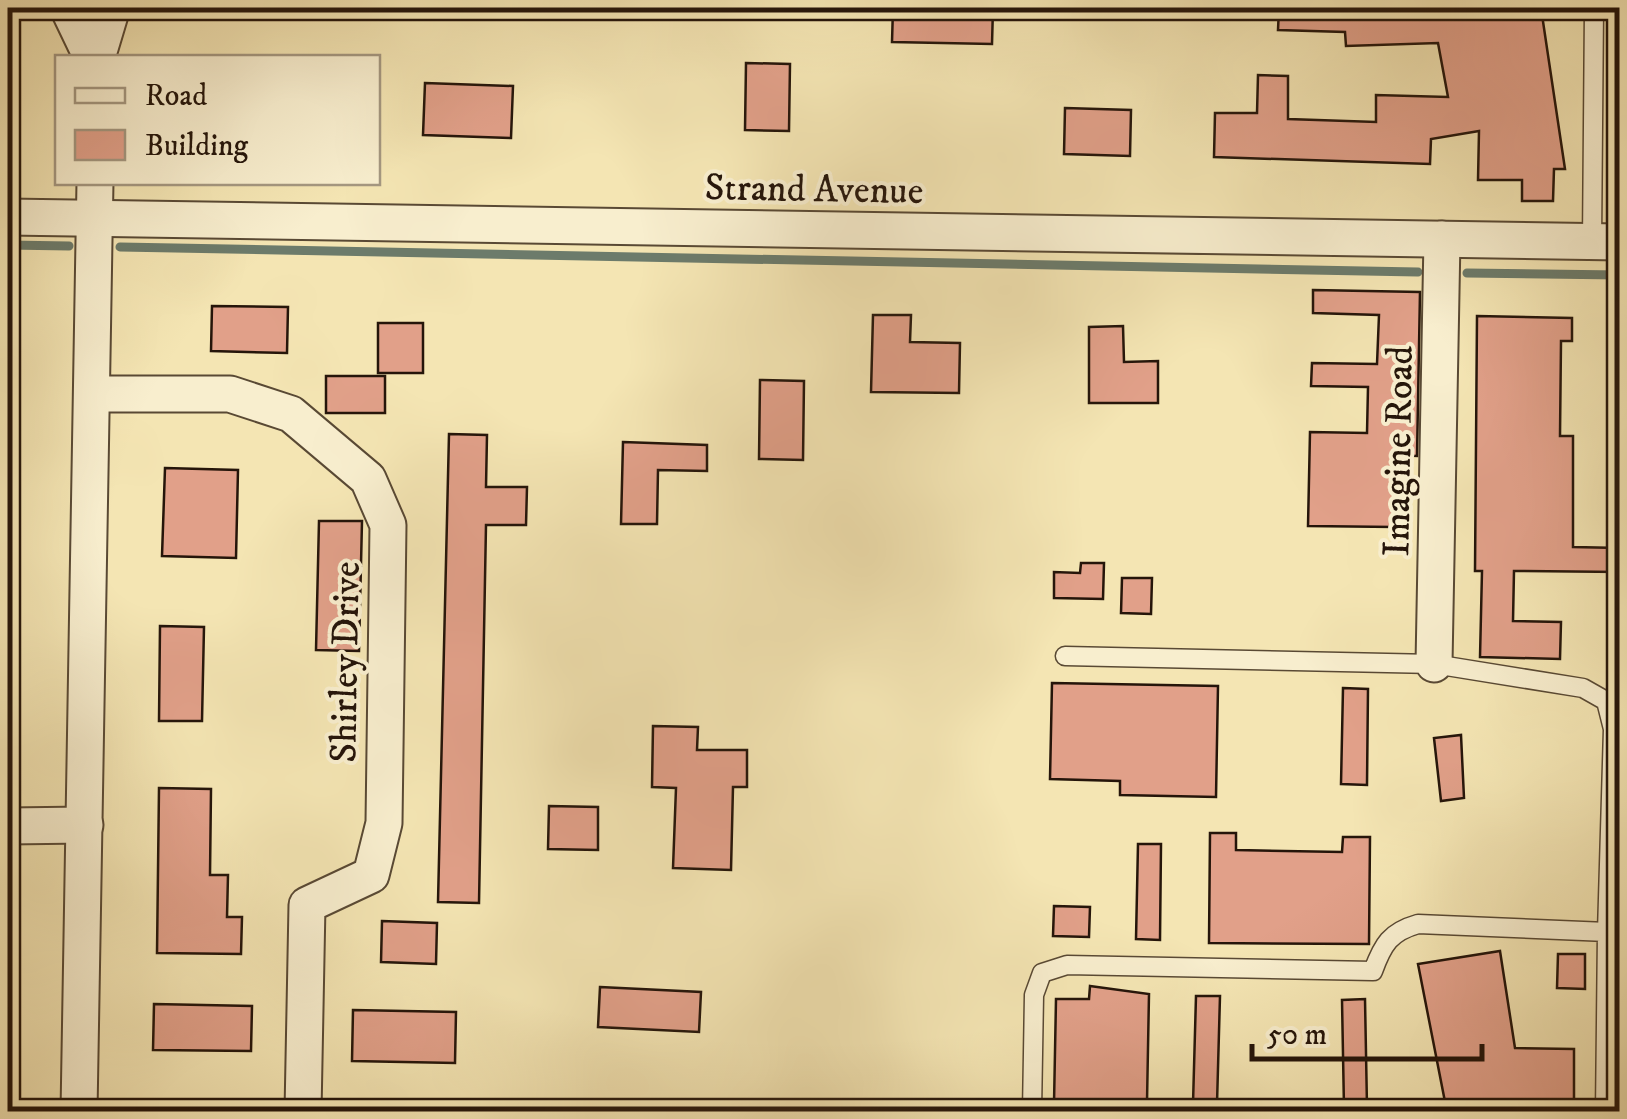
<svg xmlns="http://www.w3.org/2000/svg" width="1627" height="1119" viewBox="0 0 1627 1119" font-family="'IM FELL DW Pica',serif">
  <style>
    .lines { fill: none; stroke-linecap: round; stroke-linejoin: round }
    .stream { stroke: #6c7b6b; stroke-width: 9 }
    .building { fill: #e1a089; stroke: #25150a; stroke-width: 2.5 }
    .lane-casing { stroke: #594934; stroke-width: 21 }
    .street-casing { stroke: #594934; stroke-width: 39 }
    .lane { stroke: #f8eece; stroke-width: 18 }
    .street { stroke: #f8eece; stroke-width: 35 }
    .labels { text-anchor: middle; stroke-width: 8; stroke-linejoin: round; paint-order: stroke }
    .street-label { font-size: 38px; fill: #25150a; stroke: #f8eece }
  </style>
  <rect width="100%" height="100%" fill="#f4e5b3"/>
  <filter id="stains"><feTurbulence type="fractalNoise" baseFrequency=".002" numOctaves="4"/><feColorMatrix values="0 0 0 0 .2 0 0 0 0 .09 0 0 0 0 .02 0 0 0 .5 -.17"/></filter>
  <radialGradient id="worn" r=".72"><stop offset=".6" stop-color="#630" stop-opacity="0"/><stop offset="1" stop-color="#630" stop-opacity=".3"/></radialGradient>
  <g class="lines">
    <!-- stream -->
    <g class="stream">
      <polyline points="8,245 69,246"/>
      <polyline points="120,247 1418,272"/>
      <polyline points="1467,273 1620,275"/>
    </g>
  </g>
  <!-- building -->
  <g class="building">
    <polygon points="893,8 993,8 992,44 892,42"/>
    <polygon points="1279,8 1541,8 1565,169 1554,169 1553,201 1522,201 1522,180 1478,180 1479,131 1431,139 1430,164 1214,157 1215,113 1257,113 1258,75 1288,76 1288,119 1376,122 1376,95 1448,97 1438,43 1346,46 1345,32 1278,30"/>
    <polygon points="746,63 790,64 789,131 745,130"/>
    <polygon points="425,83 513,86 511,138 423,135"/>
    <polygon points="1065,108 1131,110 1130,156 1064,154"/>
    <polygon points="1313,290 1420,292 1417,456 1395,455 1394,527 1308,526 1310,432 1367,433 1368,387 1311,386 1312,363 1377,364 1379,315 1313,313"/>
    <polygon points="212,306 288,307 287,353 211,351"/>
    <polygon points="873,315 911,315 910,342 960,343 959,393 871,392"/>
    <polygon points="1477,316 1572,318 1572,341 1561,341 1560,436 1573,436 1573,547 1620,548 1620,572 1514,571 1513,621 1561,622 1560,659 1480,657 1482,571 1475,571"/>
    <rect x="378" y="323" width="45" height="50"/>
    <polygon points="1123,326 1124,362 1158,361 1158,403 1089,403 1089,327"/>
    <rect x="326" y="376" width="59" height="37"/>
    <polygon points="760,380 804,381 803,460 759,459"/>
    <polygon points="449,434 487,435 486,487 527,487 526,525 486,525 479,903 438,902"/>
    <polygon points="623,442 707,445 707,471 658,470 657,524 621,524"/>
    <polygon points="165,468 238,470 236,558 162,556"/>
    <polygon points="319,521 362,521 359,651 316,650"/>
    <polygon points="1081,563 1104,563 1103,599 1054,598 1054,572 1080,573"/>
    <polygon points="1122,578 1152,578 1151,614 1121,613"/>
    <polygon points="160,626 204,627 202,721 159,721"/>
    <polygon points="1052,683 1218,686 1216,797 1120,795 1120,781 1050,779"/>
    <polygon points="1343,688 1368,689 1367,785 1341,784"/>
    <polygon points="653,726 698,727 697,750 747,750 747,787 733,787 731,870 673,868 676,788 652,787"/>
    <polygon points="1461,735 1464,798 1441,801 1434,738"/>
    <polygon points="159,788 211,789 210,875 228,875 227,917 242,917 241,954 157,953"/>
    <polygon points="549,806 598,807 598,850 548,849"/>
    <polygon points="1210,833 1236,833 1236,850 1342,852 1343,837 1370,837 1369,944 1209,943"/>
    <polygon points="1138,844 1161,844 1160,940 1136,939"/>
    <polygon points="1054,906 1090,907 1089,937 1053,936"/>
    <polygon points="382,921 437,923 436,964 381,962"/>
    <polygon points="1500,951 1515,1048 1574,1049 1574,1112 1447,1112 1418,964"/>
    <polygon points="1558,954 1585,954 1585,989 1557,988"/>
    <polygon points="1090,986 1149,994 1147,1102 1079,1100 1078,1104 1054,1104 1056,999 1089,999"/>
    <polygon points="600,987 701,992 699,1032 598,1027"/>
    <polygon points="1196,996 1220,996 1217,1104 1193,1104"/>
    <polygon points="1365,999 1367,1107 1344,1108 1342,1000"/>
    <polygon points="154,1004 252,1006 251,1051 153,1050"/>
    <polygon points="353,1010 456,1012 455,1063 352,1061"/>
  </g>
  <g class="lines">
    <!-- lane casing -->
    <g class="lane-casing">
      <g id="lane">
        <polyline points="1592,242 1594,8"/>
        <polyline points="1065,656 1434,664 1583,688 1606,701 1613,729 1607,932"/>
        <path d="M 1032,1112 L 1034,995 L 1042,973 L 1067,965 L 1373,971 C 1383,944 1390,932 1418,924 L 1607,932 L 1605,1112"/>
      </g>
    </g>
    <!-- street casing -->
    <g class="street-casing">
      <g id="street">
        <polyline points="68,8 92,58"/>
        <polyline points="97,58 112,8"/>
        <polyline points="8,217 1620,242"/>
        <polyline points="93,394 230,394 291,414 368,479 388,525 384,823 371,875 307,905 303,1112"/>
        <polyline points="1434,664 1442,239"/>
        <polyline points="8,826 85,825"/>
        <polyline points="79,1112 95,182"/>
      </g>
    </g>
    <!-- lane -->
    <use href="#lane" class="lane"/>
    <!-- street -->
    <use href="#street" class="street"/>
  </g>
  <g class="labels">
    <!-- street labels -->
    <g class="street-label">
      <text transform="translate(814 188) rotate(1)" y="13">Strand Avenue</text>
      <text transform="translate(1397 451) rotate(-89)" y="13">Imagine Road</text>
      <text transform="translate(344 662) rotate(-89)" y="13">Shirley Drive</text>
    </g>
  </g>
  <!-- margin -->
  <rect width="1627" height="1119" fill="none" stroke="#f4e5b3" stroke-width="40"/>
  <rect x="10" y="10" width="1607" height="1099" fill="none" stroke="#25150a" stroke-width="5"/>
  <rect x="20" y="20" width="1587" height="1079" fill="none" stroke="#25150a" stroke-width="2.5"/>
  <!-- legend -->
  <rect x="55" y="55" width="325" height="130" fill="#f8eece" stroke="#a49780" stroke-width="2.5"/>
  <rect x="75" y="88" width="50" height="15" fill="#f8eece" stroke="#a49780" stroke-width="2.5"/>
  <text x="145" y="105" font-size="30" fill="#25150a">Road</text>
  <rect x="75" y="130" width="50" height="30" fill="#e1a089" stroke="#a49780" stroke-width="2.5"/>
  <text x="145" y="155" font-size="30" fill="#25150a">Building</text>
  <!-- scale -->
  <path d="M1252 1044v15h230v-15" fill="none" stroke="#25150a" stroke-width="5"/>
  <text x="1267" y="1044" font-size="30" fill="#25150a" stroke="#f8eece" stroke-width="8" paint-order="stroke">50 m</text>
  <rect width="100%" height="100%" filter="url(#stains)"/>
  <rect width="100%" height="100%" fill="url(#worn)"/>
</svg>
